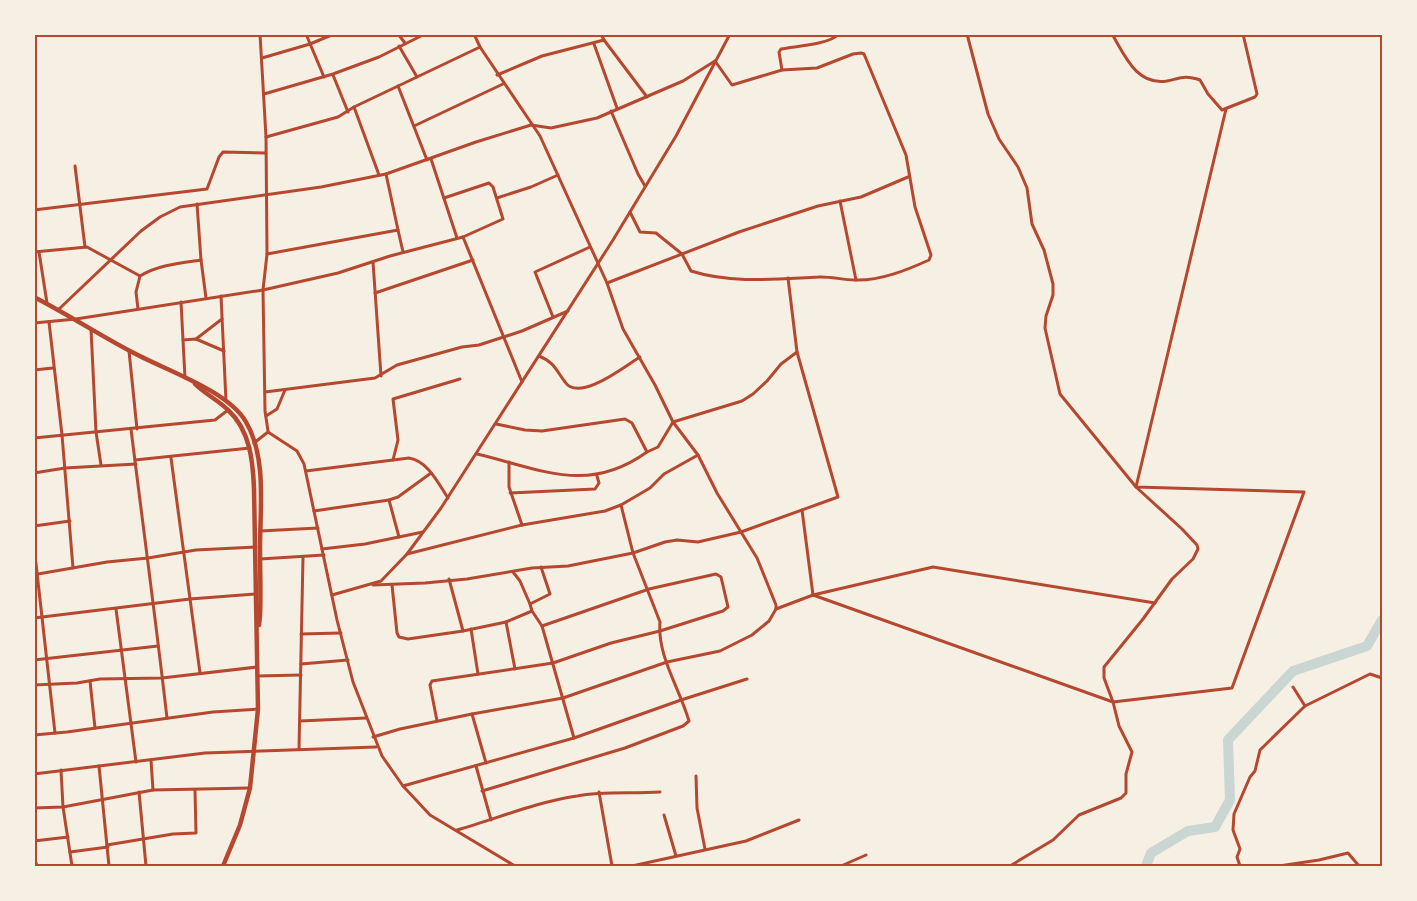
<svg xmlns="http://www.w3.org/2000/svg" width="1417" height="901" viewBox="0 0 1417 901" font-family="Lato,sans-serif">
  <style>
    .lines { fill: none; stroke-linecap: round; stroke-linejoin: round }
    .river { stroke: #c9d6d2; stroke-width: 10 }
    .minor { stroke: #b5482f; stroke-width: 3 }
    .secondary { stroke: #b5482f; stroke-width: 4.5 }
    .neatline { fill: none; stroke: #b5482f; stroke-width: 2 }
  </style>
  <rect width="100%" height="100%" fill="#f6efe4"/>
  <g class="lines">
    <!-- river -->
    <polyline class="river" points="1146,866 1151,853 1188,831 1215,827 1230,800 1228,740 1293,671 1367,646 1382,620"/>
    <!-- minor -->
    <g class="minor">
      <polyline points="260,34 266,137 267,254 263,290 265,411 268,431"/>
      <polyline points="306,34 324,77"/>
      <polyline points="398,34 405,43"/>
      <polyline points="474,34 480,47"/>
      <polyline points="601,34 604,40"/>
      <polyline points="967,34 988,114 999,139 1018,167 1027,188 1032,224 1044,250 1053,284 1053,295 1046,316 1045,328 1060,394 1136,487 1182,529 1197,545 1198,549 1193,559 1172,579 1143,619 1104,667 1104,678 1113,702 1119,726 1132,752 1126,774 1126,793 1121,798 1079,815 1053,840 1010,866"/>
      <path d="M 1112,34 C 1125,56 1137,86 1167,81 C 1181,78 1185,75 1200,80 L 1208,94 L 1222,110 L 1255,97 L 1257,94 L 1243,34"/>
      <polyline points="594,44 617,108"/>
      <polyline points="399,46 417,77"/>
      <polyline points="262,58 310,44 334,34"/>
      <path d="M 782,70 L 779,52 L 781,49 C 796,46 828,45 839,34"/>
      <polyline points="333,75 348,112"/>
      <polyline points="497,75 542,56 604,40 647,97"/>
      <polyline points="398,86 427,160"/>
      <polyline points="264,94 333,74 379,57 425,34"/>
      <polyline points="354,107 379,175"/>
      <polyline points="611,111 638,174 645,186"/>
      <polyline points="414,126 503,84"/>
      <polyline points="266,137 338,117 354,107 480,47 540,136 607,283 623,329 655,385 673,422 698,455 717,493 757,558 776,605 776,609"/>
      <polyline points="431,159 457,238"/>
      <polyline points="75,166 85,247"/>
      <polyline points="386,174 398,230"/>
      <polyline points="497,198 531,187 558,175"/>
      <polyline points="840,201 856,280"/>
      <polyline points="197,204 201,260 206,298"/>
      <polyline points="34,210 207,189 219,157 223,152 265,153"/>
      <path d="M 630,212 L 640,232 L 656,233 L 682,254 L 691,271 C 732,284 776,279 818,277 C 830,276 842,280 855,280 C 880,281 907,270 929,260 L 931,255 L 915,207 L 906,155 L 864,54 L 861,53 L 853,54 L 817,68 L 782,70 L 732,85 L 715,61"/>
      <polyline points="463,237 522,382"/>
      <polyline points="34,252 87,247 140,276"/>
      <polyline points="39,252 47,303"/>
      <polyline points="267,254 398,230 403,252"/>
      <polyline points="373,262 381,376"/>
      <polyline points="607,283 739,232 818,206 861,197 908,177"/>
      <polyline points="375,293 473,260"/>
      <polyline points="221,296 226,401"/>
      <polyline points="181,302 185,378"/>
      <path d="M 138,309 L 136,292 L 140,276 C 158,265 180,263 201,260"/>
      <polyline points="58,310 141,231 160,217 180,207 321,187 386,174 476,142 531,125 551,128 597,118 683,81 715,61"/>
      <polyline points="553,317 535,272 590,247"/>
      <polyline points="49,322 62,435 73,568"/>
      <polyline points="34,323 76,319 263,290 338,273 390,256 463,237 503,219 493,187 489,183 444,198"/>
      <polyline points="91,329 96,432 101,465"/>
      <polyline points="196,339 222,319"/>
      <polyline points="183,340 196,339 224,351"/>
      <polyline points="129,351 137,429"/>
      <path d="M 539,356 C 554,362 556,370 565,382 C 579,403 625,366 640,357"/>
      <polyline points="34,370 53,368"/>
      <polyline points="265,392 375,378 397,365 462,347 479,345 522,331 568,311"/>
      <polyline points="266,416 277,409 285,390"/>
      <polyline points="496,424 525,430 542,431 625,419 632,423 647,452 658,447 673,422 742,401 753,394 767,381 781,364 797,352"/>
      <path d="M 131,429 C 143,526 156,622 167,718"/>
      <polyline points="34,438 215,420 228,410"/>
      <polyline points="254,443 268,432 297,451 304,464 337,620 353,682 382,756 403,786 430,815 515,866"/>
      <path d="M 477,454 C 541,469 587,495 647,452"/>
      <polyline points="171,458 200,673"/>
      <polyline points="135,460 250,448"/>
      <polyline points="393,460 398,440 393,399 460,379"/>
      <polyline points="509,462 509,487 522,525"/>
      <path d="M 306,471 L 409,458 C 428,461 438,483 448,498"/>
      <polyline points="34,473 65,468 136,464"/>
      <polyline points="510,493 595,489 599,483 597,476"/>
      <polyline points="389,500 399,537"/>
      <polyline points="802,510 813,595 1113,702 1232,688 1304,492 1136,487 1226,109"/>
      <polyline points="314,511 389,500 398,497 431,473"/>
      <polyline points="34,526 70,521"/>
      <polyline points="260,531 318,528"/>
      <polyline points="34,546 55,733"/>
      <polyline points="322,549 365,544 423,532"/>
      <polyline points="407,554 522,525 605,511 621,505 650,488 664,474 698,455"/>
      <polyline points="260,559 324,555"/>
      <polyline points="541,567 550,594 530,604 532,611 542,626 574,738"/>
      <polyline points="513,572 520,581 530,604"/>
      <polyline points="38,574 107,562 148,558 196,550 256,547"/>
      <polyline points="449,579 463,631 506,622 532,611"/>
      <polyline points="373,585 425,583 467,579 532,568 568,566 633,553 665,542 677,540 698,542 741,532 838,497 797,352 788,278"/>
      <polyline points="392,585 397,633 399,637 408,639 463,631"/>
      <polyline points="332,595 381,581 407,554 441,508 613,240 676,136 730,34"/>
      <polyline points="116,609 136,762"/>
      <polyline points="34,618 190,599 255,594"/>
      <polyline points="506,622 515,669"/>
      <polyline points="471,629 478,674"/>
      <polyline points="301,634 341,633"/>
      <polyline points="34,660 158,646"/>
      <polyline points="301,664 348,660"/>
      <polyline points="258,676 301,675"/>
      <polyline points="90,681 95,728"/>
      <polyline points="34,685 77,683 100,679 162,678 257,667"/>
      <polyline points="1305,706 1370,674 1382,678"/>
      <polyline points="472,714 486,763"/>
      <polyline points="300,721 366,718"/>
      <polyline points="437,721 430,685 432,681 553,663 611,643 660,631 723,611 728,607 721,577 716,574 649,589 542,626"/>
      <polyline points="34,735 67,732 213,712 258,709"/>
      <polyline points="373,737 400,729 472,714 563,698 667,662 720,651 752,635 769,621 776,609 813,595 933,567 1155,603"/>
      <polyline points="299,749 303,557"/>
      <polyline points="151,760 153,790"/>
      <polyline points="99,766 109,866"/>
      <polyline points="476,766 491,820"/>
      <polyline points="61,770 63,807 72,866"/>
      <polyline points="34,774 205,753 376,747"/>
      <polyline points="696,776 697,808 705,849"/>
      <polyline points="403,786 574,738 681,700 747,679"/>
      <path d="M 482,791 L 625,748 L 683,726 L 689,721 C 680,689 657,656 660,622 L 633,553 L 621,505"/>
      <polyline points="139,792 146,866"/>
      <polyline points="599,792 612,866"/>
      <polyline points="34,808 63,807 153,790 250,788"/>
      <polyline points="664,815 676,856"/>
      <path d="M 457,830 C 496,819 536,802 577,796 C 604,791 632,794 660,792"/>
      <polyline points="34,841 68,837"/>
      <polyline points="107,845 173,834 196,833 195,790"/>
      <polyline points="70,852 108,847"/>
      <polyline points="34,857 37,866"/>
      <polyline points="632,866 746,841 799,820"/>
      <polyline points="841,866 866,855"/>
      <polyline points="1240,866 1237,857 1240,849 1233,830 1234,814 1250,777 1255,771 1260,750 1305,706 1293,687"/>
      <polyline points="1279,866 1319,860 1348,853 1359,866"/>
    </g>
    <!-- secondary -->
    <g class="secondary">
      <path d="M 34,297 C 67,314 98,334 130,351 C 162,369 228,390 246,422 C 267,458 260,508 260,548 C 260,571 261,594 260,616 L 259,625"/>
      <path d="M 195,384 C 205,394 218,400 228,410 C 250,430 253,461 254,489 L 258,709 L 250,788 L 240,825 L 223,866"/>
    </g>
  </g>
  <!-- border -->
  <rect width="1417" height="901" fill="none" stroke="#f6efe4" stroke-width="72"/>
  <rect x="36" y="36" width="1345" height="829" class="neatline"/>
</svg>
